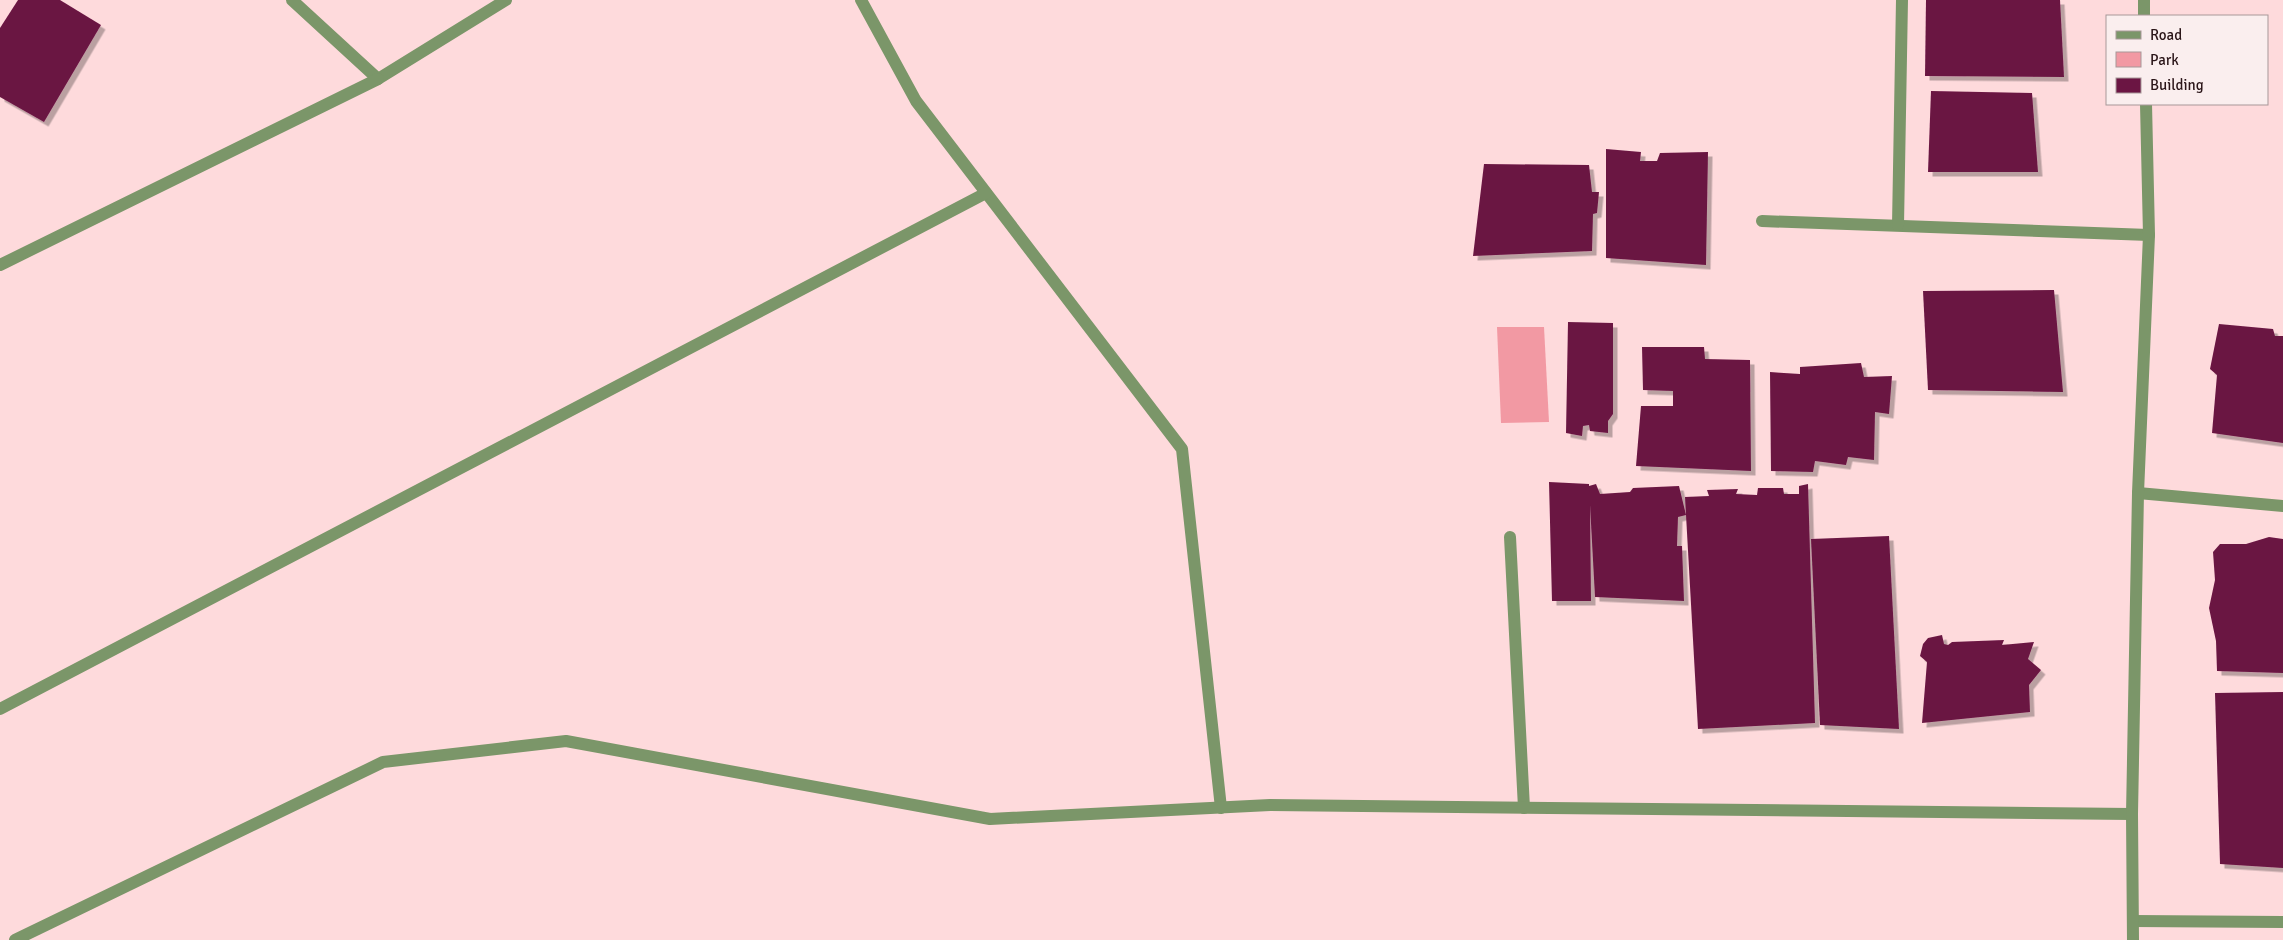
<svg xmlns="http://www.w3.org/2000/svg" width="2283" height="940" viewBox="0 0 2283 940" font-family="Signika,sans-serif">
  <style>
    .green { fill: #f299a3 }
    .building { fill: #6b1543; filter: url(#shadow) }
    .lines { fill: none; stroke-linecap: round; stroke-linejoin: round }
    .minor { stroke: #7b9669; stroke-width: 12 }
  </style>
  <defs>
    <filter id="shadow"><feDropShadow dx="4.5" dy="4.5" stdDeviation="0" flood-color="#0004"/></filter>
  </defs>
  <rect width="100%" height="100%" fill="#fedadc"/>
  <!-- green -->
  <polygon class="green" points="1497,327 1544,327 1549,422 1501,423"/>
  <!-- building -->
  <g class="building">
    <polygon points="18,0 60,0 101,25 44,122 0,97 0,28"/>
    <polygon points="1926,0 2060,0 2064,77 1925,76"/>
    <polygon points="1931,91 2032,93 2038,172 1928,172"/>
    <polygon points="1606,149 1641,152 1640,161 1657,161 1660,153 1708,152 1706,265 1606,258"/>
    <polygon points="1484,164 1589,165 1592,192 1599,192 1597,213 1593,214 1592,251 1473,256"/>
    <polygon points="2054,290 2063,392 1928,390 1923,291"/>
    <polygon points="1568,322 1613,323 1613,414 1608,421 1608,433 1590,431 1589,425 1583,426 1582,436 1566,433"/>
    <polygon points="2219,324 2273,329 2275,336 2283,336 2283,443 2212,433 2217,375 2210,369"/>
    <polygon points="1642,347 1704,347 1705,359 1750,360 1751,471 1636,466 1641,406 1673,406 1673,391 1643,390"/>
    <polygon points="1861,363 1864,377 1892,376 1889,414 1875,412 1874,460 1848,457 1846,465 1815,461 1813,472 1771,471 1770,372 1800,374 1800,367"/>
    <polygon points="1549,482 1589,484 1589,486 1596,484 1600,494 1630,492 1633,488 1679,486 1686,515 1678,517 1677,546 1682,546 1684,601 1595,597 1590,505 1591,601 1552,601"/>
    <polygon points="1808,484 1815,723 1698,729 1685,497 1709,496 1707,490 1738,489 1736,494 1757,495 1758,488 1783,488 1784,494 1799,494 1799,486"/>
    <polygon points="1889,536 1899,729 1820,725 1811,539"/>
    <polygon points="2269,537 2283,539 2283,673 2217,671 2216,641 2209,608 2215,580 2213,552 2220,544 2246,544"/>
    <polygon points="1942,635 1944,644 1948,645 1952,642 2004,640 2002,645 2034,642 2028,659 2041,670 2029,685 2030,712 1922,723 1927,662 1920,656 1923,644 1928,638"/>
    <polygon points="2283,692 2283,868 2220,864 2215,693"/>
  </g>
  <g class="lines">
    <!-- minor -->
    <g class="minor">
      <polyline points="292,0 378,79 506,0"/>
      <polyline points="861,0 916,101 1182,449 1221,808"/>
      <polyline points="2144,0 2144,16"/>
      <polyline points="1762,221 2149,235"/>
      <polyline points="1898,225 1902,0"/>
      <polyline points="0,265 378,79"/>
      <polyline points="2138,493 2283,506"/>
      <polyline points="1510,537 1524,808"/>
      <polyline points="0,709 986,193"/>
      <polyline points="2133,921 2283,922"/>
      <polyline points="15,940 383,762 566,741 990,819 1270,805 2132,814"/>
      <polyline points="2133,940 2132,814 2138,493 2149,235 2146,104"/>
    </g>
  </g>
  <!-- legend -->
  <rect x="2106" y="15" width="162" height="90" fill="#faeeee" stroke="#a79798"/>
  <rect x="2116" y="31" width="25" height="8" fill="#7b9669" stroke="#a79798"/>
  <text x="2150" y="40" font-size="15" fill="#2a1518">Road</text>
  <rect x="2116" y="52" width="25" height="15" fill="#f299a3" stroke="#a79798"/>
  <text x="2150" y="65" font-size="15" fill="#2a1518">Park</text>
  <rect x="2116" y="78" width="25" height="15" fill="#6b1543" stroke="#a79798"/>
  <text x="2150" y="90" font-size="15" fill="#2a1518">Building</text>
</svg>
